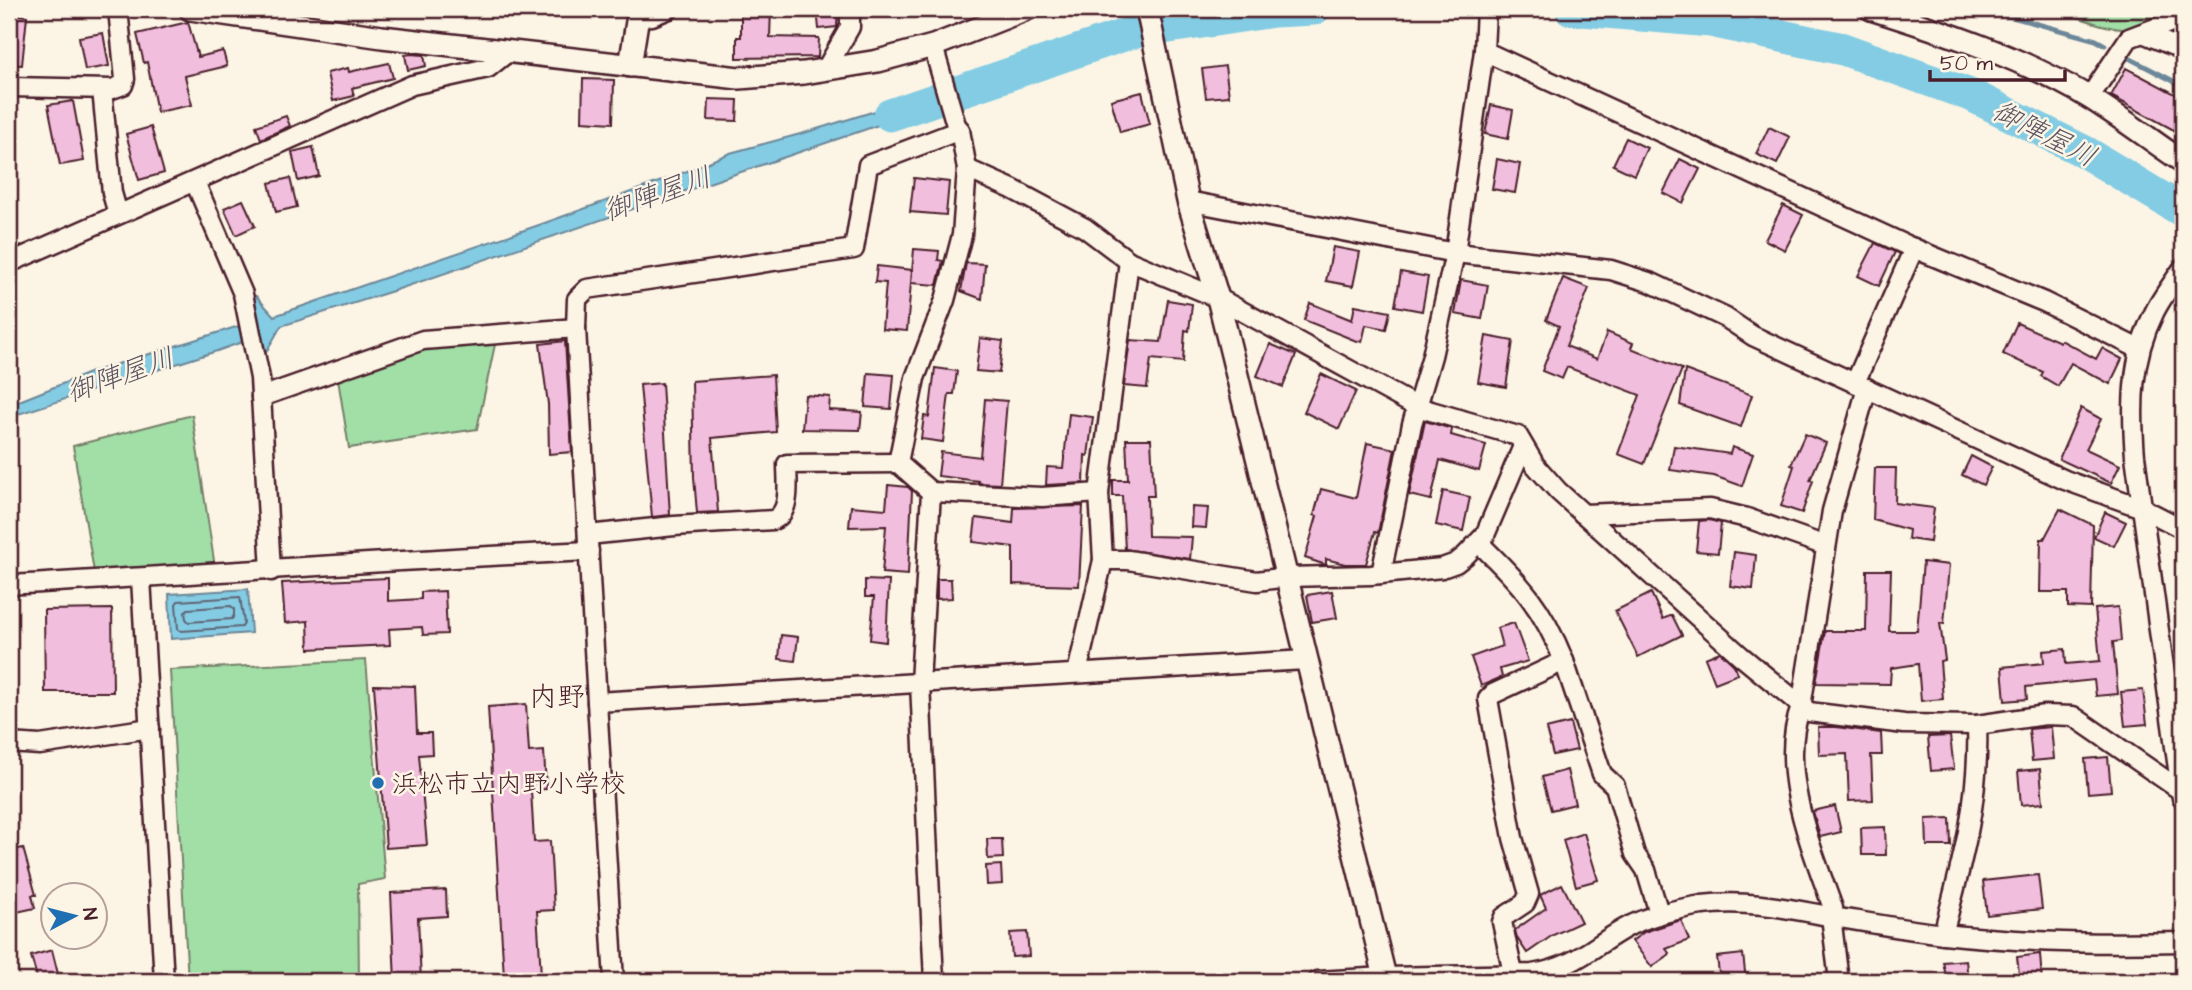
<svg xmlns="http://www.w3.org/2000/svg" width="2192" height="990" viewBox="0 0 2192 990" font-family="'Architects Daughter','Klee One',sans-serif">
  <style>
    .green { fill: #a1dfa7; stroke: #767f69; stroke-width: 2 }
    .water { fill: #83cce3; stroke: #6c8799; stroke-width: 2 }
    .lines { fill: none; stroke-linecap: round; stroke-linejoin: round }
    .shore { stroke: #616475; stroke-width: 2 }
    .stream { stroke: #6c8799; stroke-width: 5 }
    .river { stroke: #83cce3; stroke-width: 33 }
    .building { fill: #f1bedd; stroke: #4a1f2b; stroke-width: 2 }
    .minor-casing { stroke: #4a1f2b; stroke-width: 23 }
    .tertiary-casing { stroke: #4a1f2b; stroke-width: 26 }
    .minor { stroke: #fcf5e5; stroke-width: 18 }
    .tertiary { stroke: #fcf5e5; stroke-width: 21 }
    .poi-dot { fill: #1f6fb2; stroke: #fcf5e5; stroke-width: 2.5 }
    .labels { text-anchor: middle; stroke-width: 5; stroke-linejoin: round; paint-order: stroke }
    .poi-label { font-size: 26px; fill: #4a1f2b; stroke: #fcf5e5; text-anchor: start }
    .water-label { font-size: 28px; font-style: italic; fill: #5b5362; stroke: #fcf5e5 }
    .neighbourhood-label { font-size: 28px; fill: #4a1f2b; stroke: #fcf5e5 }
  </style>
  <rect width="100%" height="100%" fill="#fcf5e5"/>
  <filter id="ink" filterUnits="userSpaceOnUse"><feTurbulence type="fractalNoise" baseFrequency=".0143" numOctaves="2"/><feDisplacementMap in="SourceGraphic" scale="14" xChannelSelector="R" yChannelSelector="G"/><feConvolveMatrix kernelMatrix="1 2 1 2 8 2 1 2 1" color-interpolation-filters="sRGB"/></filter>
  <g filter="url(#ink)">
    <!-- green -->
    <g class="green">
      <path d="M 2054,9 L 2174,9 C 2163,15 2155,24 2141,28 C 2117,35 2078,16 2054,9 Z"/>
      <polygon points="497,335 477,429 349,448 338,379 418,342"/>
      <polygon points="192,415 216,574 94,572 73,446"/>
      <polygon points="366,660 385,879 358,884 359,981 188,981 170,670"/>
    </g>
    <!-- water -->
    <g class="water">
      <polygon points="930,94 937,105 396,290 281,326 264,356 259,336 217,351 9,417 9,405 92,372 255,321 249,298 256,296 274,316 539,225 673,177 730,153 804,133"/>
      <polygon points="248,589 251,633 171,639 169,594"/>
    </g>
    <g class="lines">
      <!-- shore -->
      <g class="shore">
        <polygon points="240,597 244,623 242,627 181,631 178,629 176,604 178,601"/>
        <polygon points="231,606 234,609 234,615 232,619 189,622 186,619 185,612 188,609"/>
      </g>
      <!-- stream -->
      <g class="stream">
        <polyline points="1983,9 2096,40 2105,45"/>
        <polyline points="2125,56 2183,86"/>
      </g>
      <!-- river -->
      <g class="river">
        <polyline points="1571,9 1711,21 1843,49 1973,96 2085,152 2183,211"/>
        <polyline points="890,115 1130,33 1274,11 1314,9"/>
      </g>
    </g>
    <!-- building -->
    <g class="building">
      <polygon points="741,9 771,9 770,37 819,38 818,57 737,58 737,37 741,37"/>
      <polygon points="817,9 838,9 837,27 819,29"/>
      <polygon points="9,14 27,16 22,65 9,64"/>
      <polygon points="188,22 198,57 223,51 227,66 185,76 192,105 157,112 147,62 144,63 137,34"/>
      <polygon points="103,33 109,66 85,70 79,37"/>
      <polygon points="411,54 424,55 426,66 408,70 405,55"/>
      <polygon points="389,63 393,78 352,88 354,96 333,101 327,73 348,68 349,72"/>
      <polygon points="1225,66 1229,96 1206,98 1202,69"/>
      <polygon points="2126,68 2183,98 2183,135 2111,96"/>
      <polygon points="583,79 614,80 613,123 582,121"/>
      <polygon points="1142,92 1150,124 1120,132 1111,100"/>
      <polygon points="709,99 738,100 737,121 708,120"/>
      <polygon points="73,101 84,161 60,165 48,105"/>
      <polygon points="1491,105 1513,110 1508,139 1485,134"/>
      <polygon points="286,116 290,126 261,139 256,126"/>
      <polygon points="151,127 164,173 139,180 126,134"/>
      <polygon points="1769,127 1790,137 1777,164 1756,154"/>
      <polygon points="1626,138 1647,148 1634,175 1613,165"/>
      <polygon points="313,147 319,176 298,181 292,152"/>
      <polygon points="1497,159 1520,164 1515,193 1492,189"/>
      <polygon points="1680,159 1700,169 1683,203 1663,193"/>
      <polygon points="290,178 297,207 276,212 269,183"/>
      <polygon points="914,178 949,182 946,215 910,212"/>
      <polygon points="243,200 255,226 236,235 224,208"/>
      <polygon points="1783,205 1803,215 1785,250 1765,240"/>
      <polygon points="1875,243 1895,252 1879,286 1858,276"/>
      <polygon points="1333,247 1360,252 1353,286 1326,281"/>
      <polygon points="914,249 939,251 938,260 943,261 937,285 911,283"/>
      <polygon points="966,263 985,264 982,299 961,291"/>
      <polygon points="877,266 912,270 907,331 882,329 886,283 875,282"/>
      <polygon points="1401,272 1428,277 1422,311 1395,306"/>
      <polygon points="1563,278 1589,288 1566,346 1597,359 1607,332 1633,343 1631,348 1682,369 1644,464 1618,454 1640,395 1567,367 1562,379 1542,371 1559,326 1546,320"/>
      <polygon points="1461,280 1488,285 1482,319 1455,314"/>
      <polygon points="1168,300 1192,304 1189,331 1185,330 1183,362 1151,359 1147,388 1124,386 1130,340 1161,342"/>
      <polygon points="1310,303 1352,320 1355,305 1390,312 1386,329 1366,325 1362,342 1354,340 1304,320"/>
      <polygon points="2017,323 2060,342 2061,340 2096,359 2102,348 2122,359 2110,384 2071,363 2058,386 2041,376 2043,372 2003,354"/>
      <polygon points="1486,336 1513,341 1506,387 1478,382"/>
      <polygon points="980,338 1003,341 999,373 976,371"/>
      <polygon points="565,341 572,452 549,454 548,404 540,344"/>
      <polygon points="1270,344 1296,355 1283,387 1257,376"/>
      <polygon points="935,368 957,371 954,394 949,394 943,442 921,439 924,416 929,417"/>
      <polygon points="1685,370 1752,395 1741,427 1680,405"/>
      <polygon points="868,373 894,375 891,409 865,407"/>
      <polygon points="1321,374 1356,391 1339,429 1304,412"/>
      <polygon points="773,375 776,432 712,438 718,512 697,513 694,477 692,381"/>
      <polygon points="662,383 670,515 652,517 640,385"/>
      <polygon points="805,395 830,397 829,410 862,412 860,430 802,429"/>
      <polygon points="985,399 1007,401 1000,484 978,483 978,481 938,476 941,452 980,457"/>
      <polygon points="2081,408 2101,419 2086,449 2120,465 2111,483 2059,459"/>
      <polygon points="1069,414 1093,417 1088,456 1085,455 1084,483 1046,485 1047,467 1063,468"/>
      <polygon points="1425,421 1452,429 1451,435 1486,445 1479,471 1440,460 1431,500 1409,495"/>
      <polygon points="1805,434 1826,443 1810,480 1813,481 1802,513 1781,506 1794,466 1791,465"/>
      <polygon points="1126,439 1151,439 1154,496 1147,496 1148,536 1192,537 1190,559 1125,549 1122,496 1113,496 1113,480 1128,480"/>
      <polygon points="1367,443 1395,449 1378,533 1375,532 1366,564 1345,564 1326,559 1326,565 1305,558 1317,516 1314,515 1321,489 1356,498"/>
      <polygon points="1674,446 1730,454 1732,447 1753,454 1742,486 1714,476 1670,470"/>
      <polygon points="1971,456 1992,467 1983,485 1962,475"/>
      <polygon points="1875,468 1896,468 1895,503 1934,508 1930,542 1908,539 1909,530 1873,520"/>
      <polygon points="888,485 908,487 912,491 908,575 882,573 886,526 849,527 851,506 886,509"/>
      <polygon points="1443,491 1470,497 1463,531 1436,525"/>
      <polygon points="1083,506 1079,586 1013,584 1013,547 973,542 976,518 1013,523 1014,508"/>
      <polygon points="1192,507 1208,508 1206,528 1191,527"/>
      <polygon points="2060,509 2093,525 2091,608 2068,607 2068,592 2040,592 2041,539 2044,539"/>
      <polygon points="2105,512 2126,522 2114,546 2094,537"/>
      <polygon points="1709,520 1721,523 1718,553 1696,551 1699,521"/>
      <polygon points="1734,552 1756,555 1753,589 1730,586"/>
      <polygon points="1923,562 1949,565 1944,624 1940,623 1945,660 1940,661 1943,699 1921,701 1918,664 1891,668 1890,684 1816,683 1825,631 1866,631 1867,570 1891,570 1889,631 1917,631"/>
      <polygon points="388,578 388,601 421,599 421,592 445,591 447,634 423,635 422,627 389,629 390,645 309,649 308,621 285,623 282,583"/>
      <polygon points="937,579 951,579 952,598 937,599"/>
      <polygon points="865,580 889,581 886,642 870,640 874,597 865,597"/>
      <polygon points="1332,591 1337,618 1312,622 1307,595"/>
      <polygon points="1651,593 1663,619 1672,615 1682,635 1638,657 1615,611"/>
      <polygon points="2118,607 2121,641 2113,642 2118,694 2096,696 2094,680 2026,687 2027,699 2005,701 2002,667 2044,663 2043,651 2065,649 2066,664 2100,661 2095,609"/>
      <polygon points="112,609 113,692 45,692 44,610"/>
      <polygon points="1514,623 1528,661 1500,669 1502,677 1481,686 1471,657 1502,646 1497,628"/>
      <polygon points="781,635 798,637 795,661 779,659"/>
      <polygon points="1720,652 1734,665 1738,674 1715,683 1705,658"/>
      <polygon points="374,685 415,686 417,733 431,733 432,754 419,755 427,845 386,848"/>
      <polygon points="2143,690 2147,724 2125,726 2121,692"/>
      <polygon points="526,704 529,752 544,751 546,789 531,790 534,842 550,841 554,910 537,911 541,975 504,977 488,707"/>
      <polygon points="1570,723 1577,750 1553,755 1546,729"/>
      <polygon points="1818,727 1836,727 1881,733 1882,755 1871,755 1873,800 1849,801 1847,754 1819,755"/>
      <polygon points="2051,727 2054,759 2032,761 2029,729"/>
      <polygon points="1950,736 1954,769 1931,771 1928,737"/>
      <polygon points="2108,757 2111,791 2088,793 2085,759"/>
      <polygon points="2040,769 2043,803 2021,805 2018,771"/>
      <polygon points="1567,770 1575,804 1551,810 1542,777"/>
      <polygon points="1835,806 1841,832 1820,837 1813,811"/>
      <polygon points="1950,818 1951,846 1927,846 1926,819"/>
      <polygon points="1885,827 1886,855 1862,855 1861,828"/>
      <polygon points="1584,833 1598,880 1576,886 1563,840"/>
      <polygon points="987,839 1002,839 1003,858 988,859"/>
      <polygon points="23,848 36,895 32,895 35,908 12,913 9,898 9,893 13,892 9,877 9,851"/>
      <polygon points="1001,865 1002,884 987,885 986,866"/>
      <polygon points="2038,875 2042,909 1987,915 1983,881"/>
      <polygon points="1562,884 1581,922 1553,935 1527,953 1517,938 1515,930 1546,908 1540,895"/>
      <polygon points="446,890 447,916 418,918 421,981 395,981 391,893"/>
      <polygon points="1681,920 1689,940 1666,949 1670,954 1652,967 1632,941 1644,932"/>
      <polygon points="1027,932 1029,956 1012,957 1010,933"/>
      <polygon points="52,950 59,978 38,981 31,956"/>
      <polygon points="1743,954 1746,981 1720,981 1717,957"/>
      <polygon points="2040,954 2042,981 2020,981 2017,957"/>
      <polygon points="1966,960 1968,981 1947,981 1943,962"/>
    </g>
    <g class="lines">
      <!-- minor casing -->
      <g class="minor-casing">
        <g id="minor">
          <polyline points="638,17 652,16 669,9"/>
          <polyline points="2145,34 2183,50"/>
          <polyline points="1484,51 1906,245 2044,302 2139,349"/>
          <polyline points="826,69 850,27 850,9"/>
          <polyline points="9,87 112,89 123,85 125,79 118,9"/>
          <polyline points="102,89 112,193 118,214"/>
          <polyline points="2089,98 2129,38 2174,21 2183,20"/>
          <polyline points="967,169 1012,189 1085,228 1129,261 1218,298 1417,407 1518,436 1535,465 1558,491 1741,656 1809,712 1904,724 1977,725 2045,715 2073,716 2183,792"/>
          <polyline points="195,182 243,294 260,378 271,571"/>
          <polyline points="1188,201 1455,253 1611,270 1652,283 1726,318 1753,336 2065,480 2142,508 2183,529"/>
          <polyline points="9,263 412,85 488,68 508,52"/>
          <polyline points="1855,383 1914,248"/>
          <polyline points="261,397 423,340 576,328"/>
          <polyline points="931,492 1042,497 1099,493"/>
          <polyline points="1583,514 1710,509 1747,518 1826,546"/>
          <path d="M 588,535 L 674,526 L 773,520 C 792,513 787,481 787,464 L 898,463"/>
          <path d="M 1479,543 C 1521,584 1542,606 1564,661 L 1493,694 L 1488,699 L 1513,838 L 1529,894 L 1525,903 L 1504,917 L 1502,922 L 1513,973 L 1519,981"/>
          <polyline points="1103,560 1128,560 1257,581 1287,577 1371,575 1442,568 1456,563 1466,555 1485,535 1523,446"/>
          <polyline points="1381,574 1412,424 1432,356 1455,253 1484,51 1486,9"/>
          <polyline points="141,578 164,981"/>
          <path d="M 9,585 C 202,574 395,560 589,551"/>
          <polyline points="1564,661 1602,774 1615,786 1635,854 1646,870 1659,913"/>
          <polyline points="1077,673 1103,560 1099,493 1129,261"/>
          <polyline points="597,702 576,328 577,299 587,289 854,249 868,165 960,130 956,125 933,46"/>
          <polyline points="9,743 40,745 150,728"/>
          <path d="M 2182,798 L 2135,456 C 2131,406 2131,359 2154,313 C 2161,298 2173,283 2183,268"/>
          <path d="M 1943,934 C 1962,862 1980,800 1977,725"/>
          <polyline points="614,981 597,702 1306,660"/>
          <polyline points="934,981 920,683 931,492 898,463 915,378 945,300 962,235 967,169 960,130"/>
          <path d="M 1318,981 L 1385,977 L 1532,974 C 1577,967 1593,945 1631,925 C 1654,914 1677,909 1702,905 C 1747,899 1790,909 1834,917 C 1870,923 1907,930 1944,934 C 2024,943 2103,944 2183,942"/>
          <path d="M 1839,981 L 1831,916 L 1833,908 C 1812,849 1777,769 1801,707 L 1832,511 L 1867,388"/>
        </g>
      </g>
      <!-- tertiary casing -->
      <g class="tertiary-casing">
        <g id="tertiary">
          <polyline points="190,9 382,37 739,78 804,73 878,61 933,46 1027,9"/>
          <polyline points="1147,9 1188,201 1218,298 1386,981"/>
          <path d="M 1871,9 C 1945,32 2023,58 2090,98 C 2122,118 2152,141 2183,162"/>
          <polyline points="630,66 639,9"/>
        </g>
      </g>
      <!-- minor -->
      <use href="#minor" class="minor"/>
      <!-- tertiary -->
      <use href="#tertiary" class="tertiary"/>
    </g>
  </g>
  <!-- markers -->
  <circle class="poi-dot" cx="378" cy="783" r="7"/>
  <g class="labels">
    <!-- poi labels -->
    <g class="poi-label">
      <text x="392" y="792">浜松市立内野小学校</text>
    </g>
    <!-- water labels -->
    <g class="water-label">
      <text transform="translate(2045 133) rotate(27)" y="10">御陣屋川</text>
      <text transform="translate(657 193) rotate(-19)" y="10">御陣屋川</text>
      <text transform="translate(120 374) rotate(-19)" y="10">御陣屋川</text>
    </g>
    <!-- neighbourhood labels -->
    <g class="neighbourhood-label">
      <text x="557" y="706">内野</text>
    </g>
  </g>
  <!-- margin -->
  <rect width="2192" height="990" fill="none" stroke="#fcf5e5" stroke-width="35"/>
  <rect x="18" y="18" width="2157" height="955" fill="none" stroke="#4a1f2b" stroke-width="2.5" filter="url(#ink)"/>
  <!-- north arrow -->
  <g transform="translate(74 916) rotate(83)"><circle r="33" fill="#fcf5e5" stroke="#b59f9b" stroke-width="2"/>
  <path d="M0-5L12 26L0 18L-12 26Z" fill="#1f6fb2"/>
  <text y="-10" font-size="19" font-weight="bold" text-anchor="middle" fill="#4a1f2b">N</text>
  </g>
  <!-- scale -->
  <path d="M1930 70v10h135v-10" fill="none" stroke="#4a1f2b" stroke-width="3.5"/>
  <text x="1940" y="70" font-size="21" fill="#4a1f2b" stroke="#fcf5e5" stroke-width="5" paint-order="stroke">50 m</text>
</svg>
